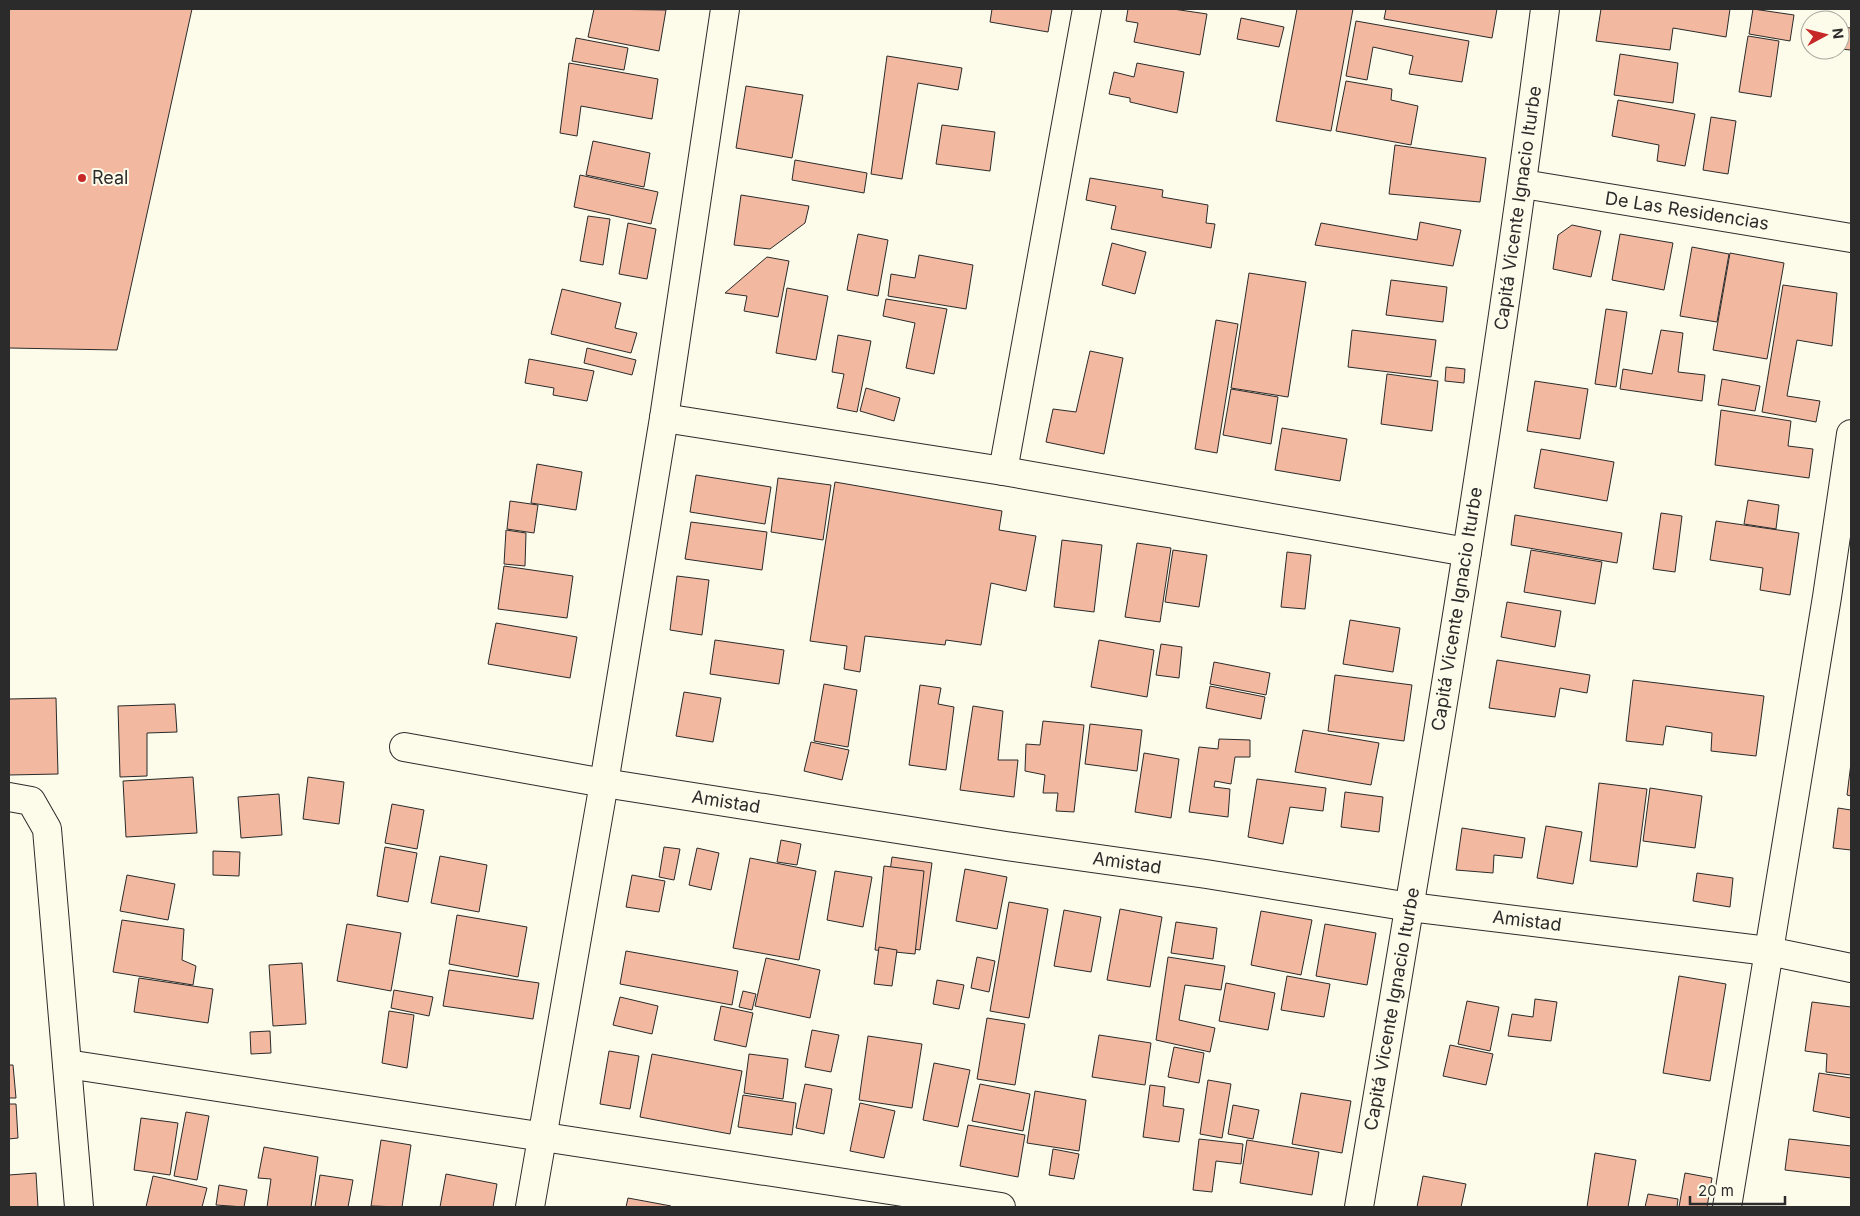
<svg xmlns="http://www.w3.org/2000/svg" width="1860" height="1216" viewBox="0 0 1860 1216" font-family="Inter,sans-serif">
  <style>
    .building { fill: #f2b8a0; stroke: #2b2b2b }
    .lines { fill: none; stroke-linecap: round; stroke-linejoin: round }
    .minor-casing { stroke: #2b2b2b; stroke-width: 30 }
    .minor { stroke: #fdfbea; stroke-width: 28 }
    .poi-dot { fill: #c62828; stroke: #fdfbea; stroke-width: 2 }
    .labels { text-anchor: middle; stroke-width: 4; stroke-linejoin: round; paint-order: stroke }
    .poi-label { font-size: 18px; fill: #2b2b2b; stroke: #fdfbea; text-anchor: start }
    .street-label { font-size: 18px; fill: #2b2b2b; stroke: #fdfbea }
  </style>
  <rect width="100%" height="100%" fill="#fdfbea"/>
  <!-- building -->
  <g class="building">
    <polygon points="9,9 192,9 117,350 9,348"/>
    <polygon points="594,9 666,10 659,51 588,37"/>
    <polygon points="992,9 1052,9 1048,32 990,22"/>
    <polygon points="1128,9 1173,9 1207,14 1200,55 1134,42 1138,23 1126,21"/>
    <polygon points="1297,9 1353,9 1331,131 1276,121"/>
    <polygon points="1386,9 1497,9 1492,38 1384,19"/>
    <polygon points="1601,9 1730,9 1726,37 1673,28 1670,50 1596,41"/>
    <polygon points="1753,9 1794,15 1790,41 1749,34"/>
    <polygon points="1241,18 1284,27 1279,47 1237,39"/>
    <polygon points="1356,21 1469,41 1462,82 1409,74 1413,56 1373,47 1367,80 1346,76"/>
    <polygon points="1840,27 1851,28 1851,50 1840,49"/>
    <polygon points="1748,36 1779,41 1771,97 1739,92"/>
    <polygon points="576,38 628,48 624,70 572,61"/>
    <polygon points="1620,54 1678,63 1673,103 1614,95"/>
    <polygon points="887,56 962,68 958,90 918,83 902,179 871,174"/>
    <polygon points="569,63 658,79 652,119 581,106 577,136 560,133"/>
    <polygon points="1137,63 1184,72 1177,113 1130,102 1130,98 1109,94 1114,72 1134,77"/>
    <polygon points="1346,81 1392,89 1391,100 1418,106 1411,145 1336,131"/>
    <polygon points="746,86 803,95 792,158 736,148"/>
    <polygon points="1618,100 1695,114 1685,166 1657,161 1659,145 1612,136"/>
    <polygon points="1711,117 1736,121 1728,174 1703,170"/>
    <polygon points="942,125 995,132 990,171 936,164"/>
    <polygon points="593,141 650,153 644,187 586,175"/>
    <polygon points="1395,145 1486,158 1480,202 1389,194"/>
    <polygon points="795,160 867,173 864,193 792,180"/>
    <polygon points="580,175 658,192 651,224 574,207"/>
    <polygon points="1090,178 1163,190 1162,197 1208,205 1206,223 1215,224 1211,248 1111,229 1116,206 1086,200"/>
    <polygon points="741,195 809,206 805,223 770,249 734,245"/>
    <polygon points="588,216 610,219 603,265 580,261"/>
    <polygon points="1420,222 1461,230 1453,266 1315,245 1321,223 1417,240"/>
    <polygon points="628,223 656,229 647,279 619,274"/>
    <polygon points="1572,225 1601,231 1591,277 1553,269 1558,235"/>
    <polygon points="858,234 888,240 878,296 847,290"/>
    <polygon points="1620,234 1673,243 1664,290 1612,280"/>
    <polygon points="1112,243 1146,252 1135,294 1102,285"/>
    <polygon points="1692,247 1729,254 1717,322 1680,316"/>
    <polygon points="1730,253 1784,263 1767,359 1713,350"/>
    <polygon points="919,255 973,265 966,309 888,296 891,274 915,278"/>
    <polygon points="767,257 789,261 778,317 744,311 747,296 725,293"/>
    <polygon points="1249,273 1306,282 1288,397 1231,388"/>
    <polygon points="1391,280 1447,287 1443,322 1386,315"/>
    <polygon points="1783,285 1837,293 1832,346 1797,340 1787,396 1820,401 1816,422 1762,412"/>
    <polygon points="787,288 828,296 816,360 776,353"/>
    <polygon points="562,289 621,303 615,328 637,333 631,353 551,334"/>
    <polygon points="886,299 947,309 934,374 906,368 915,323 883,316"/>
    <polygon points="1606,309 1627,312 1616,387 1595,384"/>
    <polygon points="1216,320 1238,324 1217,453 1195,449"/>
    <polygon points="1352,330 1436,340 1431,377 1348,367"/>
    <polygon points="1661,330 1683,333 1678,372 1705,375 1702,401 1620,389 1623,369 1652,374"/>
    <polygon points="838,335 871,341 857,412 837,408 844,374 832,372"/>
    <polygon points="587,348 636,360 632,375 584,363"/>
    <polygon points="1090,351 1123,358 1104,454 1046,442 1053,409 1076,412"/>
    <polygon points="529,359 594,371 587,401 553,395 554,388 525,383"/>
    <polygon points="1446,367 1465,369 1464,383 1445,381"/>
    <polygon points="1387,374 1438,381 1432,431 1381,424"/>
    <polygon points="1722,379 1760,386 1755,411 1718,405"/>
    <polygon points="1535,381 1588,389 1580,439 1527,431"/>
    <polygon points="866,388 900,398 894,421 860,411"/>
    <polygon points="1231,389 1278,397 1271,444 1223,435"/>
    <polygon points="1721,410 1791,421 1788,446 1813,449 1809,478 1715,465"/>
    <polygon points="1282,428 1347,439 1340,481 1275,470"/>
    <polygon points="1541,449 1614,462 1607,501 1534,488"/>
    <polygon points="537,464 582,472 576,510 531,503"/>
    <polygon points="696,475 771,487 765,524 690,512"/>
    <polygon points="778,478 831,485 823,540 771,532"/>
    <polygon points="835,482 1002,511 999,530 1036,536 1026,591 991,583 981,645 946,640 945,645 865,636 860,672 844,669 847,646 810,641"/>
    <polygon points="1748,500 1779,505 1776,529 1744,524"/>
    <polygon points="510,501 538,505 534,533 507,529"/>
    <polygon points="1661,513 1682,516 1675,572 1653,569"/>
    <polygon points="1515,515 1622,533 1617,563 1511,545"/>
    <polygon points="1716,521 1799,533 1790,595 1760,590 1763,568 1710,560"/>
    <polygon points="691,522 767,532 762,570 685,559"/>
    <polygon points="506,530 526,533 525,566 504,564"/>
    <polygon points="1062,540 1102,545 1094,612 1054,607"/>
    <polygon points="1137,543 1171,548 1160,622 1125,617"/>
    <polygon points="1173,550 1207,555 1199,607 1165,602"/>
    <polygon points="1531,550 1602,562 1595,604 1524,592"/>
    <polygon points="1287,552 1311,555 1305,609 1281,607"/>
    <polygon points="504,566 573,576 567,618 498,609"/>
    <polygon points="677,576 709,580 702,635 670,630"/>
    <polygon points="1507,602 1561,611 1555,647 1501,637"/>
    <polygon points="1350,620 1400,628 1393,672 1343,664"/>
    <polygon points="496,623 577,637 570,678 488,664"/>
    <polygon points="715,640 784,650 779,684 710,674"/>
    <polygon points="1099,640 1154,650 1147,697 1091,687"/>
    <polygon points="1161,644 1182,647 1179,678 1156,675"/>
    <polygon points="1497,660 1590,675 1587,693 1560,688 1555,717 1489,708"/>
    <polygon points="1214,662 1270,673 1266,695 1210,684"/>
    <polygon points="1335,675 1412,685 1404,741 1328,731"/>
    <polygon points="1633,680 1764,696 1756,756 1711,751 1712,733 1666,726 1663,745 1626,741"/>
    <polygon points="824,684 857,690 848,747 814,741"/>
    <polygon points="920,685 941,688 938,704 954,707 946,770 909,765"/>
    <polygon points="1210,686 1265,697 1261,719 1206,708"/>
    <polygon points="684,692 721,698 713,742 676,736"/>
    <polygon points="56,698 58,774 9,775 9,699"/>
    <polygon points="175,704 177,732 147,733 147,776 120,777 118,706"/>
    <polygon points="973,706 1003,711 998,760 1018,760 1014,797 960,790"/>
    <polygon points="1043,721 1084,725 1074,812 1056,811 1058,793 1043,793 1045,775 1025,771 1026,744 1040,745"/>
    <polygon points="1090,724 1142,730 1137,771 1085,764"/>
    <polygon points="1303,730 1379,743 1371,785 1295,772"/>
    <polygon points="1219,739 1250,740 1250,757 1235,757 1231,784 1215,781 1214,787 1230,789 1228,817 1189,812 1199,747 1218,749"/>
    <polygon points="811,742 849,750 842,780 804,771"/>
    <polygon points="1144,753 1179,759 1171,818 1135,812"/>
    <polygon points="1851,763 1851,796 1847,795"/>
    <polygon points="193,777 197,833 126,837 123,781"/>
    <polygon points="308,777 344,782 339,824 303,819"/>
    <polygon points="1257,779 1326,788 1323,811 1290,807 1283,844 1248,837"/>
    <polygon points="1599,783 1647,789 1637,867 1590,861"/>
    <polygon points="1650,788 1702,796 1695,848 1643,841"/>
    <polygon points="1345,792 1383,797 1379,832 1341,827"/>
    <polygon points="279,794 282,835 241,838 238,797"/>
    <polygon points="392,804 424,810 417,849 385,843"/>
    <polygon points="1838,808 1851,810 1851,850 1833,848"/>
    <polygon points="1546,826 1582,832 1573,884 1537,878"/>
    <polygon points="1462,828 1525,838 1522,858 1494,855 1493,873 1456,870"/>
    <polygon points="781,840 801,844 797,865 777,862"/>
    <polygon points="385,847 417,853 408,902 377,896"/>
    <polygon points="664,847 680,849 674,880 659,877"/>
    <polygon points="697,848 719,853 711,890 689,885"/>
    <polygon points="213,851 240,852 239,876 213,875"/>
    <polygon points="440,856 487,865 479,912 431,903"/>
    <polygon points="892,857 932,863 920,950 880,944"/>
    <polygon points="750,858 816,871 799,960 733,948"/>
    <polygon points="884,866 924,871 915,954 875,950"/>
    <polygon points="965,869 1007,877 997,929 956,921"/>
    <polygon points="835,871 872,877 863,927 827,920"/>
    <polygon points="1697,873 1733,878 1730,907 1693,901"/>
    <polygon points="127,875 175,884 168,920 120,911"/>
    <polygon points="632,875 665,881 659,912 626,907"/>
    <polygon points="1009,902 1048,909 1029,1018 990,1011"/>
    <polygon points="1120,909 1162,917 1150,987 1107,980"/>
    <polygon points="1064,910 1101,917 1091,972 1054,966"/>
    <polygon points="1261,911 1312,920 1301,975 1251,965"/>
    <polygon points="457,915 527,927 518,977 449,964"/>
    <polygon points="122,920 184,929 182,960 196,966 193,985 113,972"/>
    <polygon points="1176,922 1217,928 1213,959 1171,953"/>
    <polygon points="347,924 401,933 391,991 337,981"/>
    <polygon points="1325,924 1376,933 1367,985 1316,976"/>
    <polygon points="879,947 897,950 892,986 874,984"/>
    <polygon points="626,951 738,971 732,1005 620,984"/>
    <polygon points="977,957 995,961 989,992 971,988"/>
    <polygon points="1168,957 1225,966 1221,990 1185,985 1179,1020 1215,1028 1210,1052 1156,1040"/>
    <polygon points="766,958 820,970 810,1018 755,1006"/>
    <polygon points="302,963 306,1024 273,1026 269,965"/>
    <polygon points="449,970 539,983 533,1019 443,1006"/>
    <polygon points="1287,976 1330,984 1324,1017 1281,1010"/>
    <polygon points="1679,976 1726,984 1710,1081 1663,1073"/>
    <polygon points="139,978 213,989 208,1023 134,1012"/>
    <polygon points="937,980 964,985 959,1009 933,1004"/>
    <polygon points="1226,983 1275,993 1268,1030 1219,1021"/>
    <polygon points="394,990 433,997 429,1016 391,1008"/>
    <polygon points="743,991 756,994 752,1010 739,1007"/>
    <polygon points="620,997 658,1006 652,1034 613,1025"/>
    <polygon points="1535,999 1557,1002 1551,1041 1508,1036 1512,1014 1533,1017"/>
    <polygon points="1467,1001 1499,1007 1490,1051 1458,1044"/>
    <polygon points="1812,1002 1851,1007 1851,1075 1826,1072 1827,1054 1805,1051"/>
    <polygon points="721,1006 753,1013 746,1047 714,1040"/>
    <polygon points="389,1011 414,1015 407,1068 382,1063"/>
    <polygon points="987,1018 1025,1024 1015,1085 977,1079"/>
    <polygon points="812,1030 839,1035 831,1072 805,1067"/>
    <polygon points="270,1031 271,1053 251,1054 250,1032"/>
    <polygon points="1099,1035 1151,1043 1145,1085 1092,1077"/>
    <polygon points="868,1036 922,1044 912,1108 859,1100"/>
    <polygon points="1450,1045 1493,1054 1486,1085 1443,1076"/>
    <polygon points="1174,1047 1204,1053 1199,1083 1168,1077"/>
    <polygon points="609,1051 639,1056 630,1109 600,1104"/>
    <polygon points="652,1054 742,1071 730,1134 640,1117"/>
    <polygon points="749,1054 788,1059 783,1099 744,1093"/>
    <polygon points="934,1063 970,1070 958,1127 923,1120"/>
    <polygon points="9,1065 13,1065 16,1098 9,1098"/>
    <polygon points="1819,1073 1851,1078 1851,1118 1813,1111"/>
    <polygon points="1208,1080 1231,1084 1222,1138 1200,1134"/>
    <polygon points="805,1084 832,1089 824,1134 796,1128"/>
    <polygon points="980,1084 1030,1094 1023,1131 972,1121"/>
    <polygon points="1150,1085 1165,1087 1163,1106 1184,1109 1179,1142 1143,1137"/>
    <polygon points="1035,1091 1086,1100 1079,1151 1027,1143"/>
    <polygon points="1301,1093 1351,1101 1342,1153 1292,1144"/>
    <polygon points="743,1095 796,1103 792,1135 738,1127"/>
    <polygon points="860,1103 895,1111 884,1158 850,1151"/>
    <polygon points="9,1104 16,1104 18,1138 9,1139"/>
    <polygon points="1233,1105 1259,1110 1253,1139 1228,1134"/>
    <polygon points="186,1112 209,1116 197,1180 174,1176"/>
    <polygon points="141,1118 178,1123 170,1175 134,1170"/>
    <polygon points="968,1125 1025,1135 1018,1177 960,1166"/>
    <polygon points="1199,1139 1243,1144 1241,1164 1216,1161 1212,1192 1193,1190"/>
    <polygon points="1789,1139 1851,1146 1851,1178 1785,1170"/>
    <polygon points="381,1140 411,1145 402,1207 371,1206"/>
    <polygon points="1247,1140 1319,1152 1312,1195 1240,1183"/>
    <polygon points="264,1147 318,1157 311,1207 267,1207 271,1179 258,1178"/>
    <polygon points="1053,1149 1079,1154 1074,1179 1049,1175"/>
    <polygon points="1595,1153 1636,1160 1628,1207 1587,1207"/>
    <polygon points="36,1173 38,1207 9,1207 9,1175"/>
    <polygon points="1685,1173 1712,1178 1707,1207 1679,1207"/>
    <polygon points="446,1174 497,1184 493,1207 440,1207"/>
    <polygon points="320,1175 353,1180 348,1207 315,1207"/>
    <polygon points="153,1176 207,1188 202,1207 146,1207"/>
    <polygon points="1423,1176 1466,1184 1461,1207 1417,1207"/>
    <polygon points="219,1185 247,1190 244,1207 216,1205"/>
    <polygon points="1648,1194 1678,1199 1677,1207 1645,1207"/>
    <polygon points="628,1198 671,1206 671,1207 626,1207"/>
  </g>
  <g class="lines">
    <!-- minor casing -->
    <g class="minor-casing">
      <g id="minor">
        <polyline points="1523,184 1851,238"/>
        <polyline points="664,418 1003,471 1467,552"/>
        <polyline points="1003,471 1087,9"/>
        <polyline points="404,747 604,783 1006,846 1206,874 1410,907 1768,951 1851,968"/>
        <polyline points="9,797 31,801 47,829 79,1207"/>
        <polyline points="67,1064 1001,1207"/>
        <polyline points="530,1207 604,783 664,418 725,9"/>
        <path d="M 1359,1207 C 1426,809 1494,410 1545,9"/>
        <polyline points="1727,1207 1827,597 1851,434"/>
      </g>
    </g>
    <!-- minor -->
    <use href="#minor" class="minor"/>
  </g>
  <!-- markers -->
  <circle class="poi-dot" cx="82" cy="178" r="5"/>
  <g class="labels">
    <!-- poi labels -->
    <g class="poi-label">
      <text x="92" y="184">Real</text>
    </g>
    <!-- street labels -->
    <g class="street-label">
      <text transform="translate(1518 208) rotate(-82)" y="6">Capitá Vicente Ignacio Iturbe</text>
      <text transform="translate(1687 211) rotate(9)" y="6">De Las Residencias</text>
      <text transform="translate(1457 609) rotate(-81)" y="6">Capitá Vicente Ignacio Iturbe</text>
      <text transform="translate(726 802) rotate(9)" y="6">Amistad</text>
      <text transform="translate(1127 863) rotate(8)" y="6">Amistad</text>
      <text transform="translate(1527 921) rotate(7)" y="6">Amistad</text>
      <text transform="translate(1392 1009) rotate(-80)" y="6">Capitá Vicente Ignacio Iturbe</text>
    </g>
  </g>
  <!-- border -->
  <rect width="1860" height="1216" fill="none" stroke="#2b2b2b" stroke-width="20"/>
  <!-- north arrow -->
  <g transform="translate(1825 35) rotate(83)"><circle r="24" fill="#fdfbea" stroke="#a9a89e"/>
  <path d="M0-4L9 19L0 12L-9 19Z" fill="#c62828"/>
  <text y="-8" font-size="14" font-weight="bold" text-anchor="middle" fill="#2b2b2b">N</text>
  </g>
  <!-- scale -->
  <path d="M1690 1196v8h95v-8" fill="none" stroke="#2b2b2b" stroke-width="2.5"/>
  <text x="1698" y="1196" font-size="15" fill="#2b2b2b" stroke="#fdfbea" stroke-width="4" paint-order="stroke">20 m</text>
</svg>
